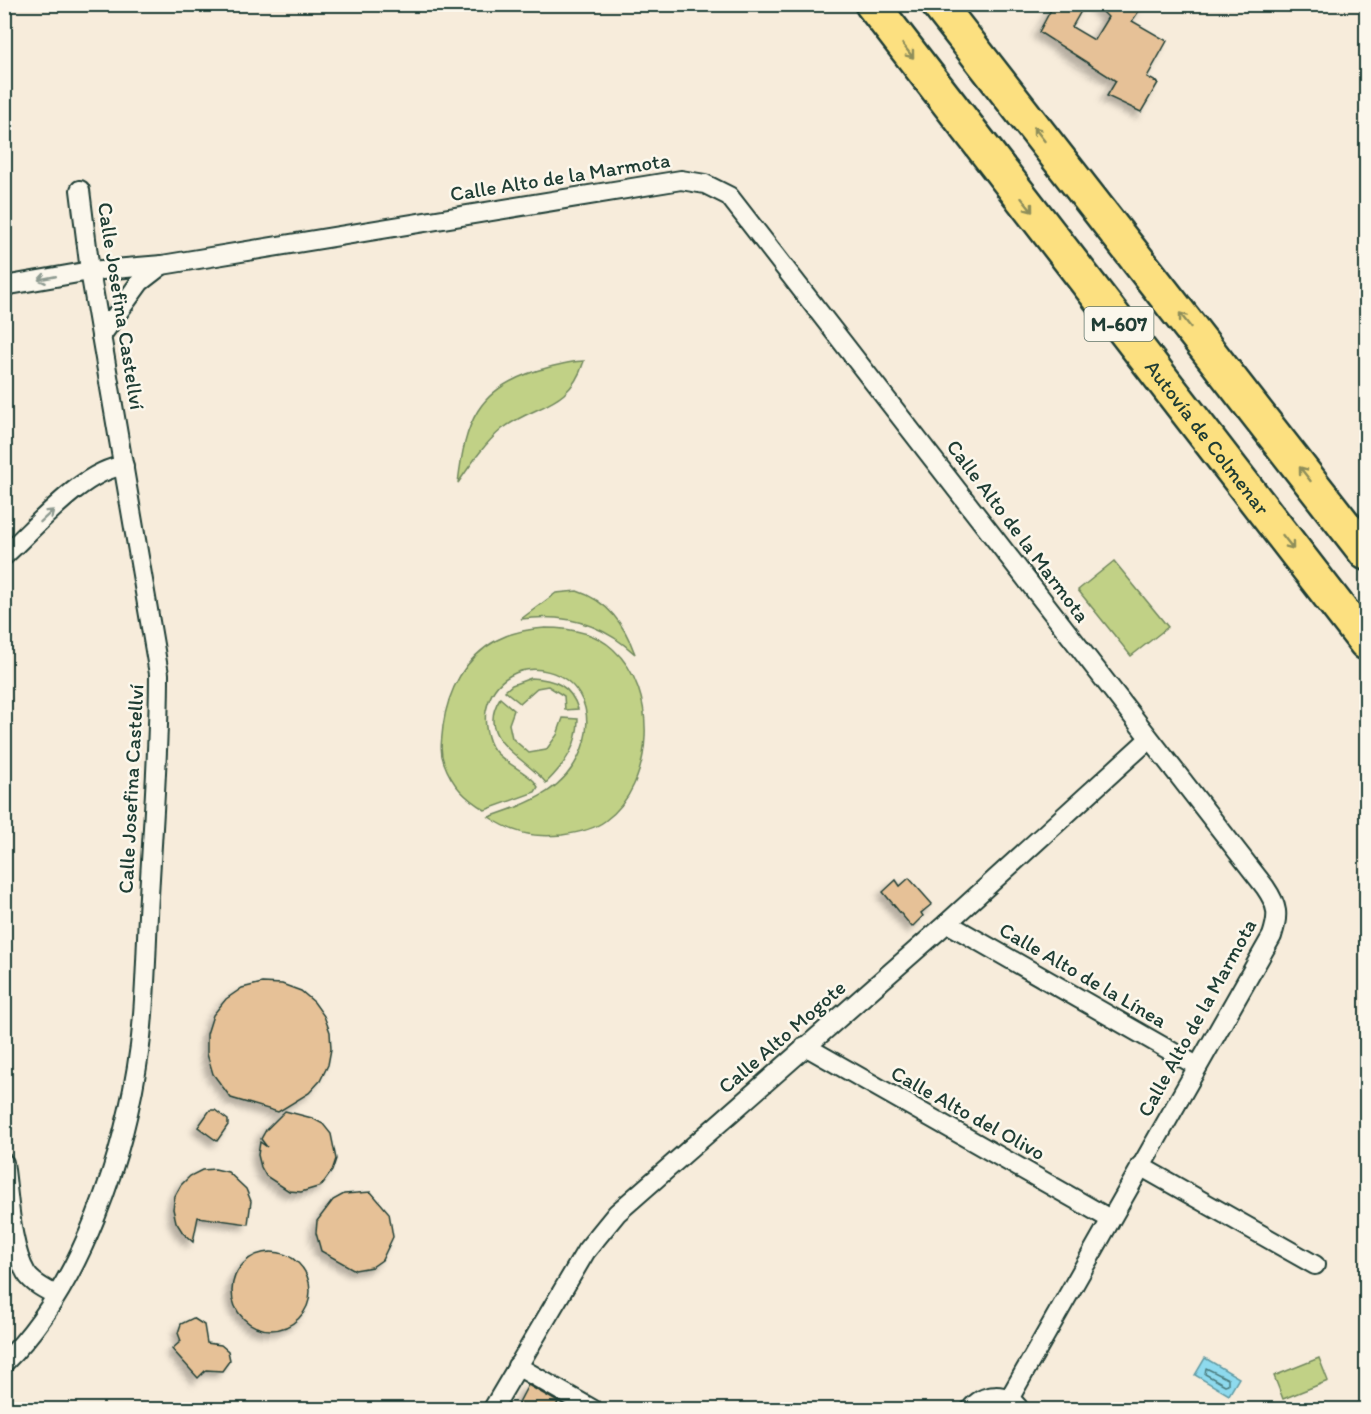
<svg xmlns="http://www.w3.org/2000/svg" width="1371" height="1414" viewBox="0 0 1371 1414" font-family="Itim,sans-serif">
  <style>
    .green { fill: #c1d186; stroke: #70875d; stroke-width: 1.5 }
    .water { fill: #8edaee; stroke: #629ba4; stroke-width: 1.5 }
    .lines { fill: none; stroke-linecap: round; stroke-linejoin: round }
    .shore { stroke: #4b7c7e; stroke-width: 1.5 }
    .building { fill: #e6c197; stroke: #1f3d34; stroke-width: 1.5; filter: url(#shadow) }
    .minor-casing { stroke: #1f3d34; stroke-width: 22 }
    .motorway-casing { stroke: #1f3d34; stroke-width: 38 }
    .minor { stroke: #fbf7ec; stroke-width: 18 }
    .motorway { stroke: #fce080; stroke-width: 33 }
    .oneway { stroke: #8e8e5a }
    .oneway2 { stroke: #8d9a90 }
    .labels { text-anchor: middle; stroke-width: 5; stroke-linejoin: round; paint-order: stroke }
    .shield { fill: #fbf7ec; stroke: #61756b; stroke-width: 1.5 }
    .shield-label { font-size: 20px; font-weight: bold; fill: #1f3d34 }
    .street-label { font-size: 21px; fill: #1f3d34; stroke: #fbf7ec }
  </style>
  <defs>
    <filter id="shadow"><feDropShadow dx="-5.5" dy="5.5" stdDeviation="3" flood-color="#0004"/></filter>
  </defs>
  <rect width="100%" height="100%" fill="#f7ecdb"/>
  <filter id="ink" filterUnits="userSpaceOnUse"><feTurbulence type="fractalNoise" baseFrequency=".0167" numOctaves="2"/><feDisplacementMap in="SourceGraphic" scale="12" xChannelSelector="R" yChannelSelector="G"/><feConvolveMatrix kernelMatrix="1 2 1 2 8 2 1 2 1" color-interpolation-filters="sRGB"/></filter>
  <g filter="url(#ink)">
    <!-- green -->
    <g class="green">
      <path d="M 584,361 C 569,409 537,403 502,429 C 484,444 471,464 458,483 C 465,423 477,388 539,370 C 554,366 569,361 584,361 Z"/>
      <polygon points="1114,561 1168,627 1131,656 1078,590"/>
      <path d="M 577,591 C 608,601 624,624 635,654 C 603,624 564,613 521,619 L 556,593 Z"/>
      <path d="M 545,628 C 569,628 595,632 613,649 C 659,690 655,785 605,821 C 593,830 577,833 562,835 C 533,838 513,833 489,817 C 530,803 571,789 584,742 C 605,665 500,641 486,711 C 484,723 487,740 494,750 C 504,763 522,769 534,781 L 538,787 L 535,792 L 485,810 C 465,798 452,785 444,763 C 439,751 442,738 443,726 C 448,691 464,658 497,640 C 512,632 528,629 545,628 Z"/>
      <path d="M 531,678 C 555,679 571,686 578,709 L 565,710 L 564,696 L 548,686 L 537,688 L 520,703 L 505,691 L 512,685 Z"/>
      <path d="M 500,698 L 514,710 L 509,724 L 512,738 L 529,753 L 546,750 L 557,735 L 563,718 L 578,719 C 578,746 565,764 546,783 C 526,757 474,740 500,698 Z"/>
      <polygon points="1319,1358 1328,1381 1283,1399 1274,1376"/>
    </g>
    <!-- water -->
    <polygon class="water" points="1205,1358 1239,1378 1229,1395 1195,1375"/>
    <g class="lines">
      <!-- shore -->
      <polygon class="shore" points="1206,1368 1228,1379 1228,1384 1225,1385 1205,1374"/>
    </g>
    <!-- building -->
    <g class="building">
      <polygon points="1054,4 1085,4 1072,27 1094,40 1108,17 1095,4 1144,4 1132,21 1167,41 1147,77 1158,83 1141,112 1107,96 1116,81 1039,32"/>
      <polygon points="909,878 932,904 921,913 923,916 912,927 883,892 896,880 900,886"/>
      <polygon points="262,983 282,984 301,991 314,1002 324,1016 330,1032 331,1049 328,1065 320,1081 309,1093 278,1112 231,1098 213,1074 207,1054 207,1034 213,1015 226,999 242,988"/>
      <polygon points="210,1110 215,1110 228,1120 228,1125 217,1141 198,1127"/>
      <polygon points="285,1111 312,1118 323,1124 331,1134 336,1159 332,1171 321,1186 301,1192 289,1191 266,1176 261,1167 258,1155 260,1142 267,1147 261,1139 266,1130"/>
      <polygon points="215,1169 228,1172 246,1189 251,1201 248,1224 198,1217 193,1242 183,1233 176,1222 173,1209 175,1196 181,1185 190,1176 202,1170"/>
      <polygon points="371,1192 389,1213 393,1237 382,1260 372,1267 355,1270 321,1251 316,1233 317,1221 333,1200 344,1194"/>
      <circle cx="271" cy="1291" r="39"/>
      <polygon points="193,1318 204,1325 207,1343 221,1345 228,1351 230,1360 222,1371 206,1370 198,1378 172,1349 181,1341 178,1333 181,1324"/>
      <polygon points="528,1385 558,1402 554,1410 515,1410"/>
    </g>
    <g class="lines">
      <!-- minor casing -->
      <g class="minor-casing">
        <g id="minor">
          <path d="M 4,286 L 90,271 L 162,265 L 681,180 L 705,184 L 729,196 L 1265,887 C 1278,906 1279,915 1272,936 L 1009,1399"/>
          <polyline points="101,336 140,282 162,265"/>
          <path d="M 4,556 C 35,528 84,469 124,466"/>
          <polyline points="947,923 1197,1066"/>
          <polyline points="805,1046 1110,1219"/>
          <path d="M 4,1163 C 9,1195 10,1245 26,1273 C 32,1283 46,1290 56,1295"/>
          <polyline points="1140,1166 1315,1265"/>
          <path d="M 4,1363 C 82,1287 126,1152 140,1046 C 146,997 146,946 149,896 C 153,822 159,748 159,674 L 90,271 L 80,190"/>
          <polyline points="517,1366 594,1410"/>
          <polyline points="492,1410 586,1251 617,1213 947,923 1149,739"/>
          <path d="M 970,1410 C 983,1392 1008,1391 1020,1410"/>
        </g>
      </g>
      <!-- motorway casing -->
      <g class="motorway-casing">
        <g id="motorway">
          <path id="s1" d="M 872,4 L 1366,643"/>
          <polyline points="938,4 1366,553"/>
        </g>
      </g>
      <!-- minor -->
      <use href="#minor" class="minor"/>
      <!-- motorway -->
      <use href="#motorway" class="motorway"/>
    </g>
    <!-- one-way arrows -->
    <defs><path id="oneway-shaft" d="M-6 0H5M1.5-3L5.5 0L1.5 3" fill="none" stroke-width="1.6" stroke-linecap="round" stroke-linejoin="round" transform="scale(1.5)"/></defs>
    <g class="oneway">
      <use href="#oneway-shaft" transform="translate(908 51) rotate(52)"/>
      <use href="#oneway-shaft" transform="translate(1039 134) rotate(-128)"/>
      <use href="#oneway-shaft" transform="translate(1027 205) rotate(52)"/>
      <use href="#oneway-shaft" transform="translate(1185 320) rotate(-128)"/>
      <use href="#oneway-shaft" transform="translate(1305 474) rotate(-128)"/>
      <use href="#oneway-shaft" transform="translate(1288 542) rotate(52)"/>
    </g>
    <g class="oneway2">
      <use href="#oneway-shaft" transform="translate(47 278) rotate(169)"/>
      <use href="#oneway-shaft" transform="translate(47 516) rotate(-43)"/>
    </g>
  </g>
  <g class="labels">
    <!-- shield labels -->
    <rect class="shield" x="1084.5" y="307" width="69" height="34" rx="4.5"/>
    <g class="shield-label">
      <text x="1119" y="331">M-607</text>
    </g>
    <!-- street labels -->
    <g class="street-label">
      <text transform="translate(560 177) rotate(-9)" y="7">Calle Alto de la Marmota</text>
      <text transform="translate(121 306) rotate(81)" y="7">Calle Josefina Castellví</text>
      <text dy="7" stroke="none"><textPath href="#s1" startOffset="548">Autovía de Colmenar</textPath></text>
      <text transform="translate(1018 531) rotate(53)" y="7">Calle Alto de la Marmota</text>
      <text transform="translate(131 789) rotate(-87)" y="7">Calle Josefina Castellví</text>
      <text transform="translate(1083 975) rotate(30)" y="7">Calle Alto de la Línea</text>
      <text transform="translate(1197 1018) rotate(-61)" y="7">Calle Alto de la Marmota</text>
      <text transform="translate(782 1037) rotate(-41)" y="7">Calle Alto Mogote</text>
      <text transform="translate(968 1113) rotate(29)" y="7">Calle Alto del Olivo</text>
    </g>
  </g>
  <!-- margin -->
  <rect width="1371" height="1414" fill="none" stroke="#fbf7ec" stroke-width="24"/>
  <rect x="12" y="12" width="1347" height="1390" fill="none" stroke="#1f3d34" stroke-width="2" filter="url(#ink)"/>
</svg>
